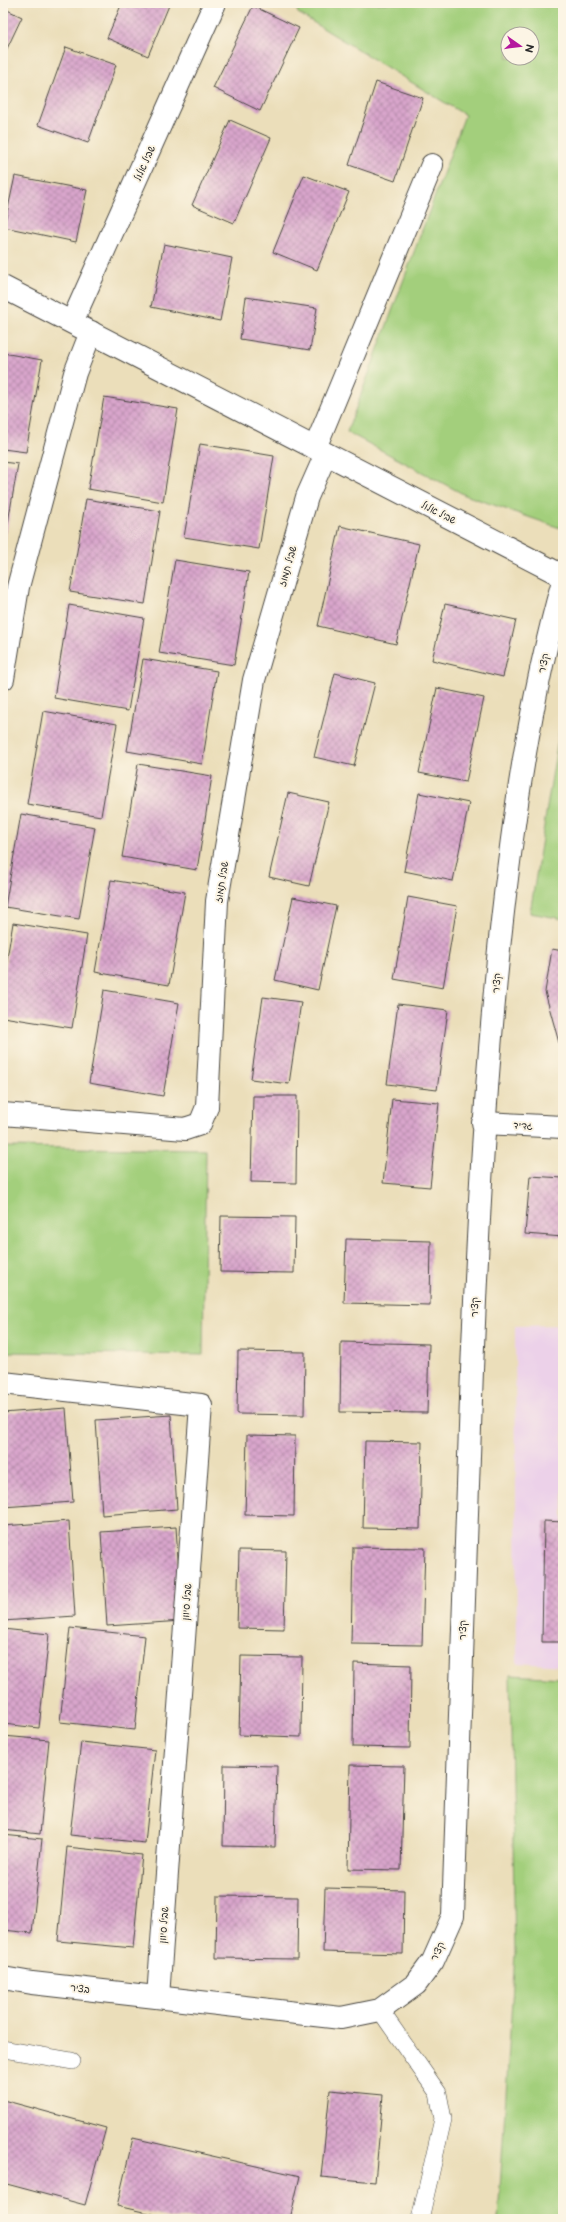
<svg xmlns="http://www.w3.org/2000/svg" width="566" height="2222" viewBox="0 0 566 2222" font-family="'Balsamiq Sans','Playpen Sans Hebrew',sans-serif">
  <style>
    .built { fill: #ecd1e9 }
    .green { fill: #a3cf7c; stroke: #677d54; fill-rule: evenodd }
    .building { fill: url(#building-cross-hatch) }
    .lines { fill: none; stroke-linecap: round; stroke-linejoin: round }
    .lane-casing { stroke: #484640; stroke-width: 18 }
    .street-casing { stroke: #484640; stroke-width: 24 }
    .lane { stroke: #fff; stroke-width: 17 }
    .street { stroke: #fff; stroke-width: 22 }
    .labels { text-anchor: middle; stroke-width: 4; stroke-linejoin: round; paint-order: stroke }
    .street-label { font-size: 10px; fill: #2b2b2b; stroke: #fcf5e5 }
  </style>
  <defs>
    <pattern id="building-cross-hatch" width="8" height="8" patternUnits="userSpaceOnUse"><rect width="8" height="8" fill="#d9a6cc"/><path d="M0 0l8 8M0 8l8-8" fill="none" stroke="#b087a6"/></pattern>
  </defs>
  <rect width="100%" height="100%" fill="#fcf5e5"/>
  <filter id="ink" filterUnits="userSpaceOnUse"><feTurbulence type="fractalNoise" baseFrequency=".025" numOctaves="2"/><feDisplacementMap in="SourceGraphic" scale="8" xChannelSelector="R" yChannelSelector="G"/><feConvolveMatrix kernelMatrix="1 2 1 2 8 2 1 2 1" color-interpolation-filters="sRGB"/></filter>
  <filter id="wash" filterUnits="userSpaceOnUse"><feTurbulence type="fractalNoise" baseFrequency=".012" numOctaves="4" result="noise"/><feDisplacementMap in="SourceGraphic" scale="16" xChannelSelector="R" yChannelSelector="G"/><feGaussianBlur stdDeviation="0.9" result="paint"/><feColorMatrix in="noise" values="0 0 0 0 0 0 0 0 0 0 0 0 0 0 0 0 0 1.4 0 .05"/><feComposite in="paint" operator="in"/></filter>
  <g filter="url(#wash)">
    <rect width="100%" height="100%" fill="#ebdeba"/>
    <!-- built -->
    <polygon class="built" points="563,1325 563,1666 517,1663 515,1326"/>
    <!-- green -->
    <g class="green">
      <path d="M 295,3 L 563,3 L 563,529 L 465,495 L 347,432 L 465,115 L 298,13 ZM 508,34 L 532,34 L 532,58 L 508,58 Z"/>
      <polygon points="563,708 563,919 530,913"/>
      <polygon points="3,1147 206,1150 203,1355 3,1352"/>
      <polygon points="510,1675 563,1678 563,2219 498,2219 515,1954"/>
    </g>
    <g id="blocks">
      <!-- building -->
      <g class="building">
        <polygon points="122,3 170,3 148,56 107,38"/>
        <polygon points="253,6 299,28 260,111 213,88"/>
        <polygon points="3,8 22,17 3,57"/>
        <polygon points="66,47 116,65 88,143 38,125"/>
        <polygon points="376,82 423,98 395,181 349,165"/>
        <polygon points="230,120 271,138 234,223 192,205"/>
        <polygon points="304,175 349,192 317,270 273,252"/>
        <polygon points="15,176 87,190 76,242 4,227"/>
        <polygon points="164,244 232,258 220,321 151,307"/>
        <polygon points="246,297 317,308 310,350 240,339"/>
        <polygon points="3,353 42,360 26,452 3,449"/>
        <polygon points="104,397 178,409 163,502 88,489"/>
        <polygon points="200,444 274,456 259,549 184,537"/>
        <polygon points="3,462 18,464 4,546 3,546"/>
        <polygon points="86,499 160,511 145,604 70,592"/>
        <polygon points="340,526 419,544 396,644 318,626"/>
        <polygon points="175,560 249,572 234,665 159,653"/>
        <polygon points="445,604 516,620 503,677 432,660"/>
        <polygon points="69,605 144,618 128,711 54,698"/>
        <polygon points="143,659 217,671 202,764 127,751"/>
        <polygon points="335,673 375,683 354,766 314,757"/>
        <polygon points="437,688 484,698 466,782 419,773"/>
        <polygon points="43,711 117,724 101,816 27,804"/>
        <polygon points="138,764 212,776 197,870 122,857"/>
        <polygon points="288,793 329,802 309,886 269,877"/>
        <polygon points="419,793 469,803 453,881 404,871"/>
        <polygon points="21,814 95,827 79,919 5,907"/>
        <polygon points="111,880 185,892 169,985 95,972"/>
        <polygon points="293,897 336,906 318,990 275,980"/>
        <polygon points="408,897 457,906 443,988 394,979"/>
        <polygon points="13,923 87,935 72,1028 3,1017 3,982"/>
        <polygon points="552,949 563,951 563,1050 561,1050 545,992"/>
        <polygon points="104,990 179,1003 163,1096 89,1083"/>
        <polygon points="263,997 301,1002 289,1084 251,1079"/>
        <polygon points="398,1004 448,1010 437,1090 387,1084"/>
        <polygon points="253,1096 297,1096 296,1183 251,1182"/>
        <polygon points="392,1099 439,1103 430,1187 383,1183"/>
        <polygon points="530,1176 563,1178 563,1237 525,1234"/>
        <polygon points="221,1216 295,1217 294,1273 220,1272"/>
        <polygon points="346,1239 431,1241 430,1305 344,1303"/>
        <polygon points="341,1342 429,1344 427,1413 340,1412"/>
        <polygon points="238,1351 305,1352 304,1415 237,1414"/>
        <polygon points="66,1408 73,1502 3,1507 3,1413"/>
        <polygon points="171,1415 177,1509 102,1515 96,1420"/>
        <polygon points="247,1435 295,1436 294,1516 245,1515"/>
        <polygon points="365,1441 422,1442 420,1529 363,1528"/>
        <polygon points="69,1521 75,1616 3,1621 3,1526"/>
        <polygon points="544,1521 563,1522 563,1642 542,1642"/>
        <polygon points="176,1527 182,1621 107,1626 101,1532"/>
        <polygon points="353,1547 425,1548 422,1645 351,1644"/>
        <polygon points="239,1550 286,1551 284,1629 237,1628"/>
        <polygon points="70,1628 145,1636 135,1730 60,1722"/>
        <polygon points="3,1629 49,1634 39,1728 3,1724"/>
        <polygon points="241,1656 302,1657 301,1737 239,1735"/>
        <polygon points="354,1663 411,1665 410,1748 353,1747"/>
        <polygon points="3,1736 49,1740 40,1834 3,1830"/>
        <polygon points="81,1742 155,1750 145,1843 70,1835"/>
        <polygon points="224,1765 277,1766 275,1847 223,1846"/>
        <polygon points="350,1765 404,1766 401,1870 348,1869"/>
        <polygon points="3,1835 42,1839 32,1933 3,1930"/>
        <polygon points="67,1847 142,1855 133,1948 58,1941"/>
        <polygon points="325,1888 404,1890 403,1954 323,1952"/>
        <polygon points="217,1896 298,1897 297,1959 216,1958"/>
        <polygon points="330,2090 383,2095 375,2182 321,2177"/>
        <polygon points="3,2100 106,2128 85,2205 3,2183"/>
        <polygon points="133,2138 300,2176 290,2219 174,2219 117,2206"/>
      </g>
    </g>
  </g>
  <g filter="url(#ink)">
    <use href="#blocks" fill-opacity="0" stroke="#484640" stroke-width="1"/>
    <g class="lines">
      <!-- lane casing -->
      <g class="lane-casing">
        <g id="lane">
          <polyline points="380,2010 438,2093 443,2119 420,2219"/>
          <polyline points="3,2049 72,2061"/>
        </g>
      </g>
      <!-- street casing -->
      <g class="street-casing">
        <g id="street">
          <polyline points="3,287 563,576"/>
          <polyline points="72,322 215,3"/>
          <polyline points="315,448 432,165"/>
          <polyline points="3,679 18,587 75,373 91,332"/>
          <polyline points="3,1114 185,1129 200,1124 207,1107 217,901 254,680 307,497 326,454"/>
          <polyline points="483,1123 563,1127"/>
          <polyline points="3,1383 201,1405 158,1997"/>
          <path d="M 3,1978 L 32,1983 L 341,2018 L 380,2010 L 416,1984 L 433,1961 L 453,1916 C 459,1734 465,1552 472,1370 C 478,1226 485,1083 500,939 C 513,819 530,698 563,581"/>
        </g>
      </g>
      <!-- lane -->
      <use href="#lane" class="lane"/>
      <!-- street -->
      <use href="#street" class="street"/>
    </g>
  </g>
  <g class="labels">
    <!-- street labels -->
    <g class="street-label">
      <text transform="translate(144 163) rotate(-66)" y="4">שביל אלול</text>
      <text transform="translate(439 512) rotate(27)" y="4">שביל אלול</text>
      <text transform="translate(287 566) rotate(-74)" y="4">שביל תמוז</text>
      <text transform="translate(543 663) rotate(-78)" y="4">קציר</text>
      <text transform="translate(221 882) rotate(-81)" y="4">שביל תמוז</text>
      <text transform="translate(496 983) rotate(-84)" y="4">קציר</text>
      <text transform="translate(523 1125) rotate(3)" y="4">גדיד</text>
      <text transform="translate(474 1307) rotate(-88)" y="4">קציר</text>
      <text transform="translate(186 1602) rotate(-86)" y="4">שביל סיוון</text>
      <text transform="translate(462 1630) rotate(-88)" y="4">קציר</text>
      <text transform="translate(163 1925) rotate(-86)" y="4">שביל סיוון</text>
      <text transform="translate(437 1951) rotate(-64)" y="4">קציר</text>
      <text transform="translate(80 1988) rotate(7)" y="4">בציר</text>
    </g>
  </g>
  <!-- margin -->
  <rect width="566" height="2222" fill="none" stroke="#fcf5e5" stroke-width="16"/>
  <!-- north arrow -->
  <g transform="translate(520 46) rotate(104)"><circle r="19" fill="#fcf5e5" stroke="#a8a49b"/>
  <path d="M0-3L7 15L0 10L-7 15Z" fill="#b5179e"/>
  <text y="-6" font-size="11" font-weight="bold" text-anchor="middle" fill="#2b2b2b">N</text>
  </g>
</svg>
